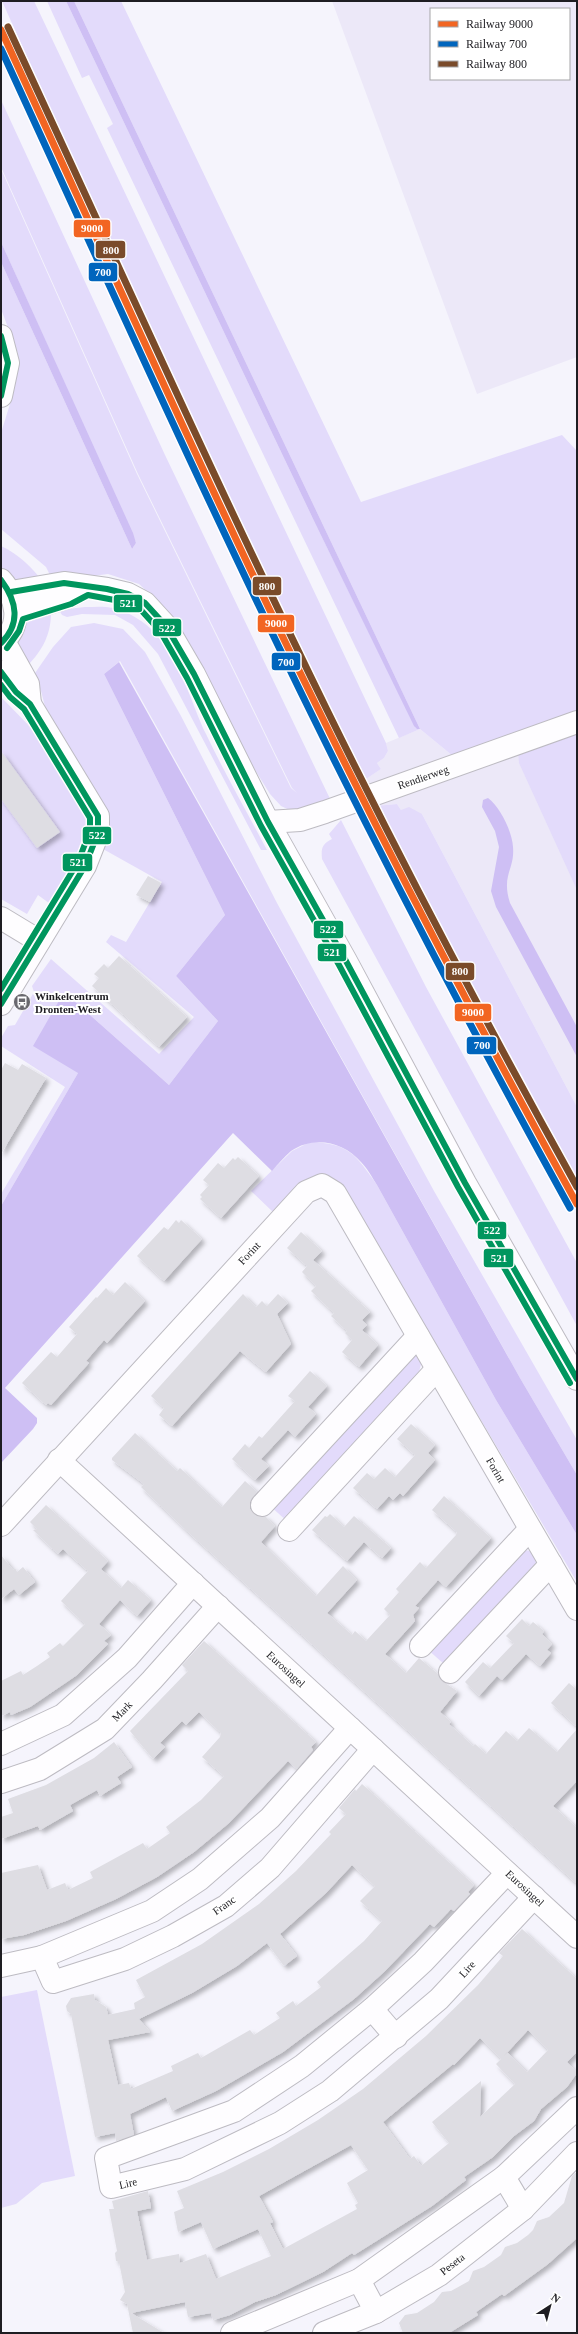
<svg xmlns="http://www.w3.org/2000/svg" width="578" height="2334" viewBox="0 0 578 2334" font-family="'Times New Roman',serif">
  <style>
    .built { fill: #ece8f8; fill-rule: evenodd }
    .green { fill: #e3dbfb }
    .water { fill: #cebff4 }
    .building { fill: #dedde3; fill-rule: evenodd; filter: url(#shadow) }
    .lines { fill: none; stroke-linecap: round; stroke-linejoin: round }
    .minor-casing { stroke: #bdbbc2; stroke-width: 24 }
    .minor { stroke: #fefdff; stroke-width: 22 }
    .bus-1-casing { stroke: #fff; stroke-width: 9 }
    .bus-2-casing { stroke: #fff; stroke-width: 9 }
    .bus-1 { stroke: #00965e; stroke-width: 6 }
    .bus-2 { stroke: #00965e; stroke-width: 6 }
    .rail-1-casing { stroke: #fff; stroke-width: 10 }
    .rail-2-casing { stroke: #fff; stroke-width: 10 }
    .rail-3-casing { stroke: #fff; stroke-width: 10 }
    .rail-1 { stroke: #f26522; stroke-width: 7 }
    .rail-2 { stroke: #0065bd; stroke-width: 7 }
    .rail-3 { stroke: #7a4b2a; stroke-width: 7 }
    .labels { text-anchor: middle; stroke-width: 4; stroke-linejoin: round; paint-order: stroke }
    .street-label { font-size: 11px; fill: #1e1d22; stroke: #fff }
    .poi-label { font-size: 11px; font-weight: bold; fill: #1e1d22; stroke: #fff; text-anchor: start }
    .line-badge { stroke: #fff; stroke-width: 1.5 }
    .badge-label { font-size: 11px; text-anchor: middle; font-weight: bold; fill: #fff }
  </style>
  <defs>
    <filter id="shadow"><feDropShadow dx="3.5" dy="3.5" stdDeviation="2" flood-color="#0004"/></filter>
  </defs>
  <rect width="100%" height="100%" fill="#f5f4fc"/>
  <!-- built -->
  <g class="built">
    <path d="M 332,1 L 577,1 L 577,357 L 477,394 ZM 431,9 L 569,9 L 569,79 L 431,79 Z"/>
    <polygon points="577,718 577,1107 422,814 401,810 397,804 375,806 363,781 381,769 377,763 384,758 388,751 386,743 420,729 459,761"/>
  </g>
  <!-- green -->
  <g class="green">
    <polygon points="2,1 34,1 386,743 388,751 384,758 377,763 381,769 363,781 205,455"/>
    <polygon points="47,1 66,1 314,521 416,728 420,729 74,1 121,1 361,502 562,435 577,451 577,718 459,761 420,729 399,738 107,128 113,124 89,75 82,78"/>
    <polygon points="1,100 165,455 333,805 296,813 281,806 270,794 239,744 180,629 166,609 139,584 108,574 53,581 46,567 1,529 1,433 14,391 18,354 1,309 1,262 132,549 136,543 1,242 1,169 137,474 291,788 297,793 303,794 297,793 292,788 138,474 1,167"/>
    <path d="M 1,546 C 17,553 36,570 44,585 L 15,583 L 1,570 Z"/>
    <path d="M 85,607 C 94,607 104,606 113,608 C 174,625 183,685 206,734 C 225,774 247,812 267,850 L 261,850 L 158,654 L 133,625 L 115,615 L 82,614 L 67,617 L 62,615 L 59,610 Z"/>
    <path d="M 51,613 C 51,636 41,653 24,669 C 22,662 15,651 16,644 C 16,623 34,618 51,613 Z"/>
    <polygon points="94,623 123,629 145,652 181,716 277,903 434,1191 577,1440 577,1475 520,1378 120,661 104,674 225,915 176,976 218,1021 169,1085 64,992 78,1073 1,1206 1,1194 65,1087 1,1046 1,1038 8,1026 15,1025 34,992 32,986 51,959 159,1054 194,1017 106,942 111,935 126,942 162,882 103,849 47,714 41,691 33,676 53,647 71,627"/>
    <polygon points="1,697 37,734 85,812 90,833 53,906 38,895 27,914 1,899"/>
    <polygon points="577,729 577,890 519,763 518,751"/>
    <polygon points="397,804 401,810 409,807 422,814 577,1107 577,1184 430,916 375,806"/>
    <path d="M 341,820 L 426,987 L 577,1263 L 577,1326 L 322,859 C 321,848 322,844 332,839 L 329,834 Z"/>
    <path d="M 310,1142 C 349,1143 356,1155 377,1185 L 496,1400 L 577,1535 L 577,1582 L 353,1204 L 323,1178 L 306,1180 L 274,1213 L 251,1191 L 292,1151 Z"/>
    <polygon points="420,1355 422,1360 418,1376 287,1521 270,1506 412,1356"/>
    <polygon points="522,1550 533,1551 536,1563 444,1664 427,1649"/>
    <polygon points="37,1990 75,2176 42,2183 16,2204 1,2208 1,1997"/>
  </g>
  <!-- water -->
  <g class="water">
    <polygon points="66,1 74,1 420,729 417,729 414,726 314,521"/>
    <polygon points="1,242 133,533 136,543 132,549 1,262"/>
    <path d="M 119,662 L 520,1378 L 577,1475 L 577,1535 L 496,1400 L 377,1185 C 372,1177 367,1168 361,1162 C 344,1142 314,1135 291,1151 C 284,1157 278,1164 272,1171 L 233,1133 L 5,1388 L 37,1418 L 37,1423 L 33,1429 L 1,1463 L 1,1206 L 78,1073 L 33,1046 L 64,992 L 169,1085 L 218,1021 L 176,976 L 225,915 L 104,674 Z"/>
    <path d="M 488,798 C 500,807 512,831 513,847 C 515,870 501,874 510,903 L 577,1027 L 577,1057 L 496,907 L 491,891 L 499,847 L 495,831 L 482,807 L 483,800 Z"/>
  </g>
  <!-- building -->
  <g class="building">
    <polygon points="1,751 60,832 37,848 1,799"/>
    <polygon points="148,876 161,883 150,902 136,895"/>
    <polygon points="119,956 187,1017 159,1047 92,986 99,978 94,974 104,964 108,968"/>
    <polygon points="5,1063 18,1070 22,1064 46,1078 1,1154 1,1070"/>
    <polygon points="238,1157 259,1176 221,1218 200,1199 202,1197 200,1195 209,1185 203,1180 218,1163 224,1168 233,1158 235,1160"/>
    <polygon points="176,1220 179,1223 181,1220 202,1239 164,1281 137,1256 164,1227 168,1230"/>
    <polygon points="301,1232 322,1251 313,1260 370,1312 362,1320 367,1325 362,1330 378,1345 359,1367 342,1352 352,1340 345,1333 347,1331 331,1316 334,1313 311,1291 316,1286 302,1272 307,1266 287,1248"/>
    <polygon points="125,1282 145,1301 107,1343 104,1340 86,1361 89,1363 51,1405 48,1403 46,1405 22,1383 51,1352 57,1357 77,1334 69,1327 96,1297 97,1298 106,1288 113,1295"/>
    <polygon points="243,1294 256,1307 262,1301 267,1306 278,1294 288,1303 277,1314 291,1344 266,1372 240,1351 172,1426 159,1415 164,1408 151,1396"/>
    <polygon points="310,1371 327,1386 308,1407 316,1414 295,1437 288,1430 261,1459 269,1466 255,1480 232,1459 245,1444 249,1448 259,1436 262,1438 295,1401 288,1396"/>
    <polygon points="411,1424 435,1445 428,1453 435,1460 403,1496 400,1493 393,1500 389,1496 377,1509 353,1488 367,1473 374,1479 385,1468 395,1477 415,1455 397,1439"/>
    <polygon points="135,1433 177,1471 180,1468 222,1507 245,1481 257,1492 250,1502 250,1509 254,1514 266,1517 275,1526 261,1542 316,1596 343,1566 357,1580 327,1613 352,1635 355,1631 366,1641 390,1615 384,1609 399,1592 396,1589 420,1562 426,1568 456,1535 457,1532 432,1510 444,1496 491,1538 446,1587 438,1580 415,1606 419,1608 413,1615 415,1621 385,1654 406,1673 419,1658 438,1674 442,1681 457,1691 440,1712 451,1722 449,1724 473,1746 475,1744 486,1754 506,1731 517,1741 529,1728 557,1752 577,1729 577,1781 553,1806 577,1828 577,1884 189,1533 141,1487 144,1484 112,1460 112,1458"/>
    <polygon points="46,1505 108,1561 101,1569 121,1588 128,1580 151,1600 137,1616 120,1600 99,1624 111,1635 104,1641 108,1644 77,1675 30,1707 11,1715 10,1712 1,1716 1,1681 21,1671 23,1675 37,1666 50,1657 47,1653 60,1643 63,1646 85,1624 61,1601 88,1571 63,1549 58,1554 33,1530 37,1529 30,1522"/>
    <polygon points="330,1514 344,1527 354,1516 391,1548 382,1558 364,1542 347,1561 312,1530 325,1516 327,1517"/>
    <polygon points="1,1555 13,1570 15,1568 17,1572 23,1567 35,1582 19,1595 14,1589 1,1599"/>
    <polygon points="522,1619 529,1626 533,1622 544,1631 542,1634 552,1644 547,1650 551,1653 540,1666 526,1654 502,1680 497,1676 479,1696 465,1682 483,1662 490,1668 514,1643 506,1636"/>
    <polygon points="204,1641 316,1742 311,1747 313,1750 297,1769 288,1761 229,1823 194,1852 157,1877 116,1899 66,1921 24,1935 1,1939 1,1873 38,1865 47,1890 65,1883 68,1890 93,1878 90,1872 143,1843 147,1849 170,1833 166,1827 201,1800 224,1776 202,1757 220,1737 221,1733 199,1712 186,1725 182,1721 160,1743 165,1747 153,1759 130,1731 188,1671 182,1665"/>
    <polygon points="569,1683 577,1690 577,1727 551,1703"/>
    <polygon points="114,1742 132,1767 117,1777 121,1783 100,1796 97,1790 70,1805 73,1811 40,1830 38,1826 1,1839 1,1817 13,1813 8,1799 46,1785 94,1758"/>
    <path d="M 362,1784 L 474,1885 L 468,1892 L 470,1894 L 454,1911 L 451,1909 L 434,1927 L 430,1924 L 385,1971 L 354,1999 L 283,2052 L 216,2091 L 172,2111 L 166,2097 L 130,2114 L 134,2135 L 116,2141 L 115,2133 L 95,2137 L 71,2014 L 67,2011 L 66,2006 L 71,1998 L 94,1994 L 95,2000 L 106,2007 L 108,2015 L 135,2009 L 134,2003 L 145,1997 L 136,1980 L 202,1944 L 259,1904 L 296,1871 L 331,1834 L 329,1832 L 346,1814 L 339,1808 L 355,1789 L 356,1791 ZM 352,1865 L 375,1886 L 360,1901 L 382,1921 L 364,1941 L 317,1982 L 321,1987 L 296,2006 L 293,2001 L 276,2013 L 280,2018 L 254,2035 L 250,2030 L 201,2058 L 198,2053 L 171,2066 L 173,2071 L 131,2089 L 129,2083 L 118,2085 L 108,2040 L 150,2032 L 139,2019 L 192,1993 L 237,1966 L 267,1943 L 284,1966 L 297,1956 L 280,1934 L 326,1893 Z"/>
    <path d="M 522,1929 L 577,1979 L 577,2052 L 567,2062 L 577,2073 L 567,2087 L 541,2109 L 534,2121 L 514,2136 L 493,2157 L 464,2177 L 466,2180 L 432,2206 L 354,2255 L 352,2253 L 323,2272 L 276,2295 L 255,2302 L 230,2315 L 213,2320 L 211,2313 L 188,2317 L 185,2302 L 131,2313 L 164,2333 L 133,2333 L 127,2304 L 120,2300 L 125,2292 L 119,2262 L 116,2261 L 115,2253 L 117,2251 L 109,2209 L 114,2209 L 112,2201 L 148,2191 L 151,2208 L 137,2211 L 147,2260 L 179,2254 L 180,2263 L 206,2254 L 216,2279 L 271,2256 L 258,2229 L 213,2249 L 201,2222 L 178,2232 L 174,2212 L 184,2208 L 177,2191 L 223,2172 L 269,2149 L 318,2120 L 363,2089 L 426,2036 L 478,1985 L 503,1956 L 499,1953 ZM 528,2030 L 548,2050 L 527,2072 L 507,2052 L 504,2056 ZM 480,2038 L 501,2059 L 496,2064 L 515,2084 L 480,2117 L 481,2081 L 432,2122 L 449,2143 L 421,2166 L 414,2156 L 410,2159 L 383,2122 L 453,2064 L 454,2065 ZM 351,2145 L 368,2170 L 347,2183 L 358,2203 L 355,2205 L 357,2209 L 283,2249 L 270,2223 L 273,2222 L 259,2196 Z"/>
    <polygon points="575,2173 577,2173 577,2238 548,2264 504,2296 502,2294 476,2312 478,2315 449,2333 403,2333 399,2323 405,2315 417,2313 434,2302 442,2292 451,2291 469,2281 473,2271 484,2267 501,2255 505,2247 517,2243 528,2235 533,2230 537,2221 549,2217 564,2203 572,2176"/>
  </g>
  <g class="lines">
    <!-- minor casing -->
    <g class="minor-casing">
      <g id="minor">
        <polyline points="1,336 8,363 1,396"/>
        <path d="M 1,580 C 17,598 23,626 1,643"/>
        <polyline points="11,592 64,583 107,589 128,594 145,603 166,626 194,674 268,822 346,961 465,1183 577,1379"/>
        <polyline points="16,613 68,597 86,587"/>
        <polyline points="4,641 28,684 30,704"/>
        <polyline points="1,672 16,692 30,704 98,816 98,833 85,866 1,1004"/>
        <polyline points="268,822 300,820 325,812 577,722"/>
        <polyline points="1,918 39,941"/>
        <polyline points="59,1460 577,1937"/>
        <polyline points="262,1505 418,1336"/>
        <polyline points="1,1525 306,1192 322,1185 335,1193 577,1609"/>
        <polyline points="289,1530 437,1369"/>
        <polyline points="421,1646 530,1529"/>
        <polyline points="450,1672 551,1564"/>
        <polyline points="350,1728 270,1818 200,1879 152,1911 42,1957 53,1982 125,1959 173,1936 226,1906 270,1868 373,1749"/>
        <polyline points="1,1744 63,1715 127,1658 193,1583"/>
        <polyline points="1,1782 40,1769 105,1729 152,1680 218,1606"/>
        <polyline points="507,1873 423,1962 372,2009 302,2066 234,2111 106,2158 111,2187 185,2169 280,2123 330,2091 439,1999 534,1897"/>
        <polyline points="1,1966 42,1957"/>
        <polyline points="372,2009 396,2037"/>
        <polyline points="504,2177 523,2209"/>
        <polyline points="359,2280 376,2312"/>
        <polyline points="232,2333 359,2280 504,2177 577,2108"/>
        <polyline points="324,2333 376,2312 439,2275 523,2209 577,2153"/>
      </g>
    </g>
    <!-- minor -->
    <use href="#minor" class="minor"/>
    <!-- bus-1 casing -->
    <g class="bus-1-casing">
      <g id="bus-1">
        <polyline points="1,336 8,363 1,396"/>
        <path d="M 1,580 C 17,601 21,624 1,643"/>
        <polyline points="11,592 64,583 107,589 128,594 145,603 166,626 194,674 268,822 346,961 465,1183 577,1379"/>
        <polyline points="1,672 16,692 30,704 98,816 98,833 85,866 1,1004"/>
      </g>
    </g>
    <!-- bus-2 casing -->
    <g class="bus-2-casing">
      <g id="bus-2">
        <polyline points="7,648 19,631 23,619 71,604 88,595 125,602 140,609 160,631 187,678 261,826 339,965 458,1187 570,1383"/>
        <polyline points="1,685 10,697 24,709 90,818 90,831 78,862 1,989"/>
      </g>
    </g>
    <!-- bus-1 -->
    <use href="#bus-1" class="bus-1"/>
    <!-- bus-2 -->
    <use href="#bus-2" class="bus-2"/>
    <!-- rail-1 casing -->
    <g class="rail-1-casing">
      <path id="rail-1" d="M 1,30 C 107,259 209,489 321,715 C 402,880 488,1043 577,1204"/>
    </g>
    <!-- rail-2 casing -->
    <g class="rail-2-casing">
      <path id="rail-2" d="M 1,49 C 104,273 205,498 314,719 C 395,884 481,1047 570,1208"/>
    </g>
    <!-- rail-3 casing -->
    <g class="rail-3-casing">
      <path id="rail-3" d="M 8,27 C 114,255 216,484 327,710 C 406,871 490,1030 577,1187"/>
    </g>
    <!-- rail-1 -->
    <use href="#rail-1" class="rail-1"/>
    <!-- rail-2 -->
    <use href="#rail-2" class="rail-2"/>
    <!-- rail-3 -->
    <use href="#rail-3" class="rail-3"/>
  </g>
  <!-- icons -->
  <defs>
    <g id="bus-disc" transform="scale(0.9)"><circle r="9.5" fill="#69686e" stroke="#fff"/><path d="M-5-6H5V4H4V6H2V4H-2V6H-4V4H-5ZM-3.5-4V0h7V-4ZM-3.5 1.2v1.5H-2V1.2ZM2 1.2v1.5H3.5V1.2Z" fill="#fff"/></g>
  </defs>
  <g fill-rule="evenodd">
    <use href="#bus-disc" x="22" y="1002"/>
  </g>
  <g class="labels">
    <!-- street labels -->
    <g class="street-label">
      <text transform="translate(423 777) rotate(-19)" y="4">Rendierweg</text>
      <text transform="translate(249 1253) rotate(-47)" y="4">Forint</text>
      <text transform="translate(496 1470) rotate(60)" y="4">Forint</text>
      <text transform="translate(286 1669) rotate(43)" y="4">Eurosingel</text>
      <text transform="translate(122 1711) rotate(-46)" y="4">Mark</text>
      <text transform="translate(525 1888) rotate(43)" y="4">Eurosingel</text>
      <text transform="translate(224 1905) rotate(-35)" y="4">Franc</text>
      <text transform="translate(467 1969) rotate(-47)" y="4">Lire</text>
      <text transform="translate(128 2183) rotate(-13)" y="4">Lire</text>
      <text transform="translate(452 2264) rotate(-38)" y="4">Peseta</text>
    </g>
    <!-- poi labels -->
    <g class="poi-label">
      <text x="35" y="1000">Winkelcentrum<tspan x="35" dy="13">Dronten-West</tspan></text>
    </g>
  </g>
  <g class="line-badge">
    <rect x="73" y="219" width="38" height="19" rx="4" fill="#f26522"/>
    <rect x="95" y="240" width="31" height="19" rx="4" fill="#7a4b2a"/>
    <rect x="88" y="262" width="30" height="20" rx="4" fill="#0065bd"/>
    <rect x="252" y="576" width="30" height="20" rx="4" fill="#7a4b2a"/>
    <rect x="113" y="594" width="30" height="19" rx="4" fill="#00965e"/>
    <rect x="257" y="614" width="38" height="19" rx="4" fill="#f26522"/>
    <rect x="152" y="618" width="30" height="19" rx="4" fill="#00965e"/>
    <rect x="271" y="652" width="30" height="19" rx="4" fill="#0065bd"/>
    <rect x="82" y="826" width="30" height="19" rx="4" fill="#00965e"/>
    <rect x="62" y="853" width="31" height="19" rx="4" fill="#00965e"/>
    <rect x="313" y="920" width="31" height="19" rx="4" fill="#00965e"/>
    <rect x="317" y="943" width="30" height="19" rx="4" fill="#00965e"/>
    <rect x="445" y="962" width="30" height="19" rx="4" fill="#7a4b2a"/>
    <rect x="454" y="1003" width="38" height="19" rx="4" fill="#f26522"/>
    <rect x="466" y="1036" width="31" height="19" rx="4" fill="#0065bd"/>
    <rect x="477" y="1221" width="30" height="19" rx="4" fill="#00965e"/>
    <rect x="483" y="1248" width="31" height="20" rx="4" fill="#00965e"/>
  </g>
  <g class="badge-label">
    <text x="92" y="232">9000</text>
    <text x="111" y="254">800</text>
    <text x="103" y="276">700</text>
    <text x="267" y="590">800</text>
    <text x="128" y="607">521</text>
    <text x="276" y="627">9000</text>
    <text x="167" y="632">522</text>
    <text x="286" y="666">700</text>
    <text x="97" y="839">522</text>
    <text x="78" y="866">521</text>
    <text x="328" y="933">522</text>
    <text x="332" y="956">521</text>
    <text x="460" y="975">800</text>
    <text x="473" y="1016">9000</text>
    <text x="482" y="1049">700</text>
    <text x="492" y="1234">522</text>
    <text x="499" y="1262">521</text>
  </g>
  <!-- border -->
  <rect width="578" height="2334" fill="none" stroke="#1e1d22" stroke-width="4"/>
  <!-- legend -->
  <rect x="430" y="8" width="140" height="72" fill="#ffffff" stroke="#a5a5a7"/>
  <rect x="438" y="21" width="20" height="6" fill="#f26522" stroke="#a5a5a7"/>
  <text x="466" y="28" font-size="12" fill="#1e1d22">Railway 9000</text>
  <rect x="438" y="41" width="20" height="6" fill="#0065bd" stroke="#a5a5a7"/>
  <text x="466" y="48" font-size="12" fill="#1e1d22">Railway 700</text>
  <rect x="438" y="61" width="20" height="6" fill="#7a4b2a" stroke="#a5a5a7"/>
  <text x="466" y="68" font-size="12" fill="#1e1d22">Railway 800</text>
  <!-- north arrow -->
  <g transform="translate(550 2306) rotate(36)" stroke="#ffffff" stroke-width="3" paint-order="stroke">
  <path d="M0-3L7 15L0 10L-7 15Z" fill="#1e1d22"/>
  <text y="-6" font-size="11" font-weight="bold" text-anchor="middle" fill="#1e1d22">N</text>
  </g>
</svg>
